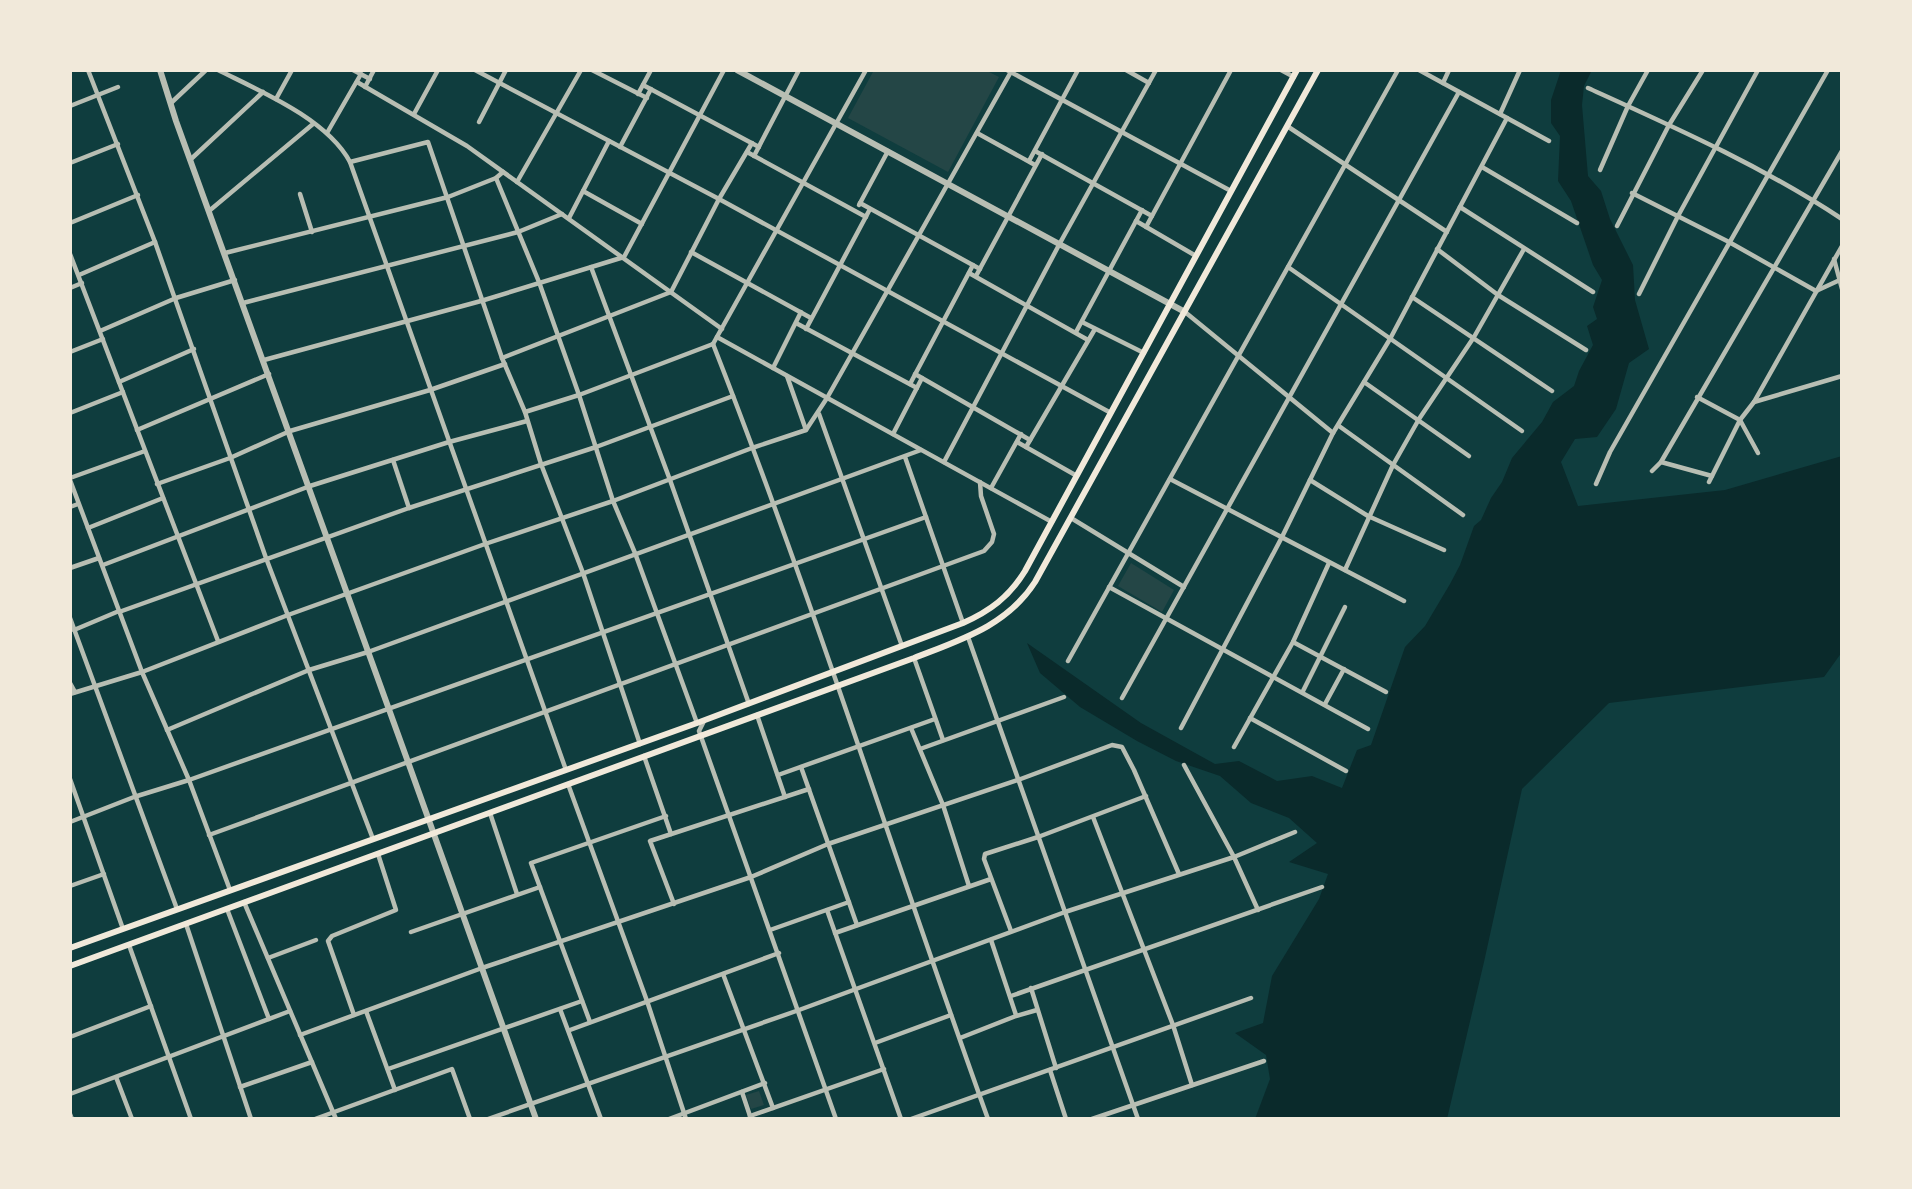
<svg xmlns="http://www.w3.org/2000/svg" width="1912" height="1189" viewBox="0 0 1912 1189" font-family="'Titillium Web',sans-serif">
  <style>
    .green { fill: #244646 }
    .water { fill: #0a2a2b }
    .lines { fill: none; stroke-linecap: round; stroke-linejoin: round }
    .minor { stroke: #b8beb3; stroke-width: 4.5 }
    .tertiary { stroke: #b8beb3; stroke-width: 6 }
    .secondary { stroke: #f1e9da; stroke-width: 6 }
  </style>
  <rect width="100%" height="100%" fill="#0f3d3e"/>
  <!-- green -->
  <g class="green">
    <polygon points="874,70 985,70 999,77 948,172 848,118"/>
    <polygon points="1131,563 1174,590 1162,612 1118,586"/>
    <polygon points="759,1091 764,1105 751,1109 746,1095"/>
  </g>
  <!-- water -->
  <polygon class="water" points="1561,70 1592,70 1584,86 1582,105 1588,176 1601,191 1610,219 1633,265 1635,300 1649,349 1629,363 1616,409 1597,437 1575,439 1561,462 1578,506 1725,490 1842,456 1842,652 1824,677 1609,703 1522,789 1484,962 1447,1119 1255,1119 1270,1079 1266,1055 1235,1033 1263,1023 1272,976 1319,899 1328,874 1289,862 1317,843 1289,818 1251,803 1220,776 1176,761 1137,741 1080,707 1040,673 1027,643 1141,723 1215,764 1239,761 1277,781 1312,776 1342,788 1357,750 1371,745 1405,647 1425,626 1450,584 1460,565 1474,526 1481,520 1491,498 1502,482 1512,458 1542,422 1553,402 1574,386 1579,371 1593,345 1587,326 1597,319 1593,307 1602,280 1593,265 1571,201 1558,181 1560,136 1551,123 1551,100"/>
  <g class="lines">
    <!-- minor -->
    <g class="minor">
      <polyline points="88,70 155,242 266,558 373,839"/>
      <path d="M 218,70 C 260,91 327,119 350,162 L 566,770"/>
      <polyline points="353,70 370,79"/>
      <polyline points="475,70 719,199 1111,413"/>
      <polyline points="592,70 647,98"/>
      <polyline points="1007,70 1231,191"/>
      <polyline points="1126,70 1149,83"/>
      <polyline points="1281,70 1294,77"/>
      <polyline points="1419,70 1549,141"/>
      <polyline points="357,82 467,146 722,329"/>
      <polyline points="1443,83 1449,70"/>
      <polyline points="643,85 759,147"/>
      <polyline points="365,87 374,70"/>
      <path d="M 1588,88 C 1674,127 1762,166 1842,219"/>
      <polyline points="638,94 651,70"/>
      <polyline points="276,99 292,70"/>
      <polyline points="171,103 206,70"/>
      <polyline points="70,106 118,87"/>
      <polyline points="414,114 438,70"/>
      <polyline points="1500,114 1520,70"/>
      <polyline points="479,122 506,70"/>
      <polyline points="1287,126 1447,232"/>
      <polyline points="327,133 361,74"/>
      <polyline points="977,133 1035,165"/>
      <polyline points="620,147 651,89"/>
      <polyline points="1035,151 1152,216"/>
      <polyline points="747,152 866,217"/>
      <polyline points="754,156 799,70"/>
      <polyline points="190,160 263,92"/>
      <polyline points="1029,161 1078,70"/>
      <polyline points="350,162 428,142 502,358 525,412 541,464 583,573 640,744"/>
      <polyline points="70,163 118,144"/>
      <polyline points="1482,167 1577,223"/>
      <polyline points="1600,170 1628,106 1648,70"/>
      <polyline points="496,178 539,282 579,395 613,501 635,553 697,723"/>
      <polyline points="517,182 581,70"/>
      <polyline points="583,191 642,224"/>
      <polyline points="1632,193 1729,242 1816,291 1842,279"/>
      <polyline points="300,194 312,232"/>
      <polyline points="860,203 980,269"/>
      <polyline points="859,205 888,151"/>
      <polyline points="1460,207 1593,292"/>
      <polyline points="209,211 313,124"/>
      <polyline points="569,218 609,141"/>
      <polyline points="1136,221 1196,256"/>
      <polyline points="70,223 138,195"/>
      <polyline points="1617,226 1669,125 1703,70"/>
      <polyline points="1146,227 1231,70"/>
      <polyline points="1437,249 1498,295 1586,350"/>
      <polyline points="691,252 811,318"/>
      <polyline points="225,253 448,197 496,178 503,172"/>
      <polyline points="70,254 218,641"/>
      <polyline points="1834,259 1842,289"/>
      <polyline points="591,267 670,480 749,704"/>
      <polyline points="1288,267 1522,431"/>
      <polyline points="969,273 1088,340"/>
      <polyline points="79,275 155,242"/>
      <polyline points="976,276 1042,154"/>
      <polyline points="70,288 82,283"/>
      <polyline points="1639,294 1678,216 1758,70"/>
      <polyline points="1412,297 1552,391"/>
      <polyline points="243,303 518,232 562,214"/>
      <polyline points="1185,312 1333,433"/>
      <polyline points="1082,322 1144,353"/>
      <polyline points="796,323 917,388"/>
      <polyline points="806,329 870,209"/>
      <polyline points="100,331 176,298 235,280"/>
      <polyline points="1076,332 1142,210"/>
      <polyline points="717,337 1052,522"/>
      <path d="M 713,344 C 813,599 895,861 988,1119"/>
      <polyline points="713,344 866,70"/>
      <polyline points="70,352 103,339"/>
      <polyline points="502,358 671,292 719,199 752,143"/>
      <polyline points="264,360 481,301 624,257 724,70"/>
      <polyline points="773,368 801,312"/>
      <polyline points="915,374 1030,440"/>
      <polyline points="787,376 806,430"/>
      <polyline points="119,382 194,349"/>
      <polyline points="1364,382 1469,456"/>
      <polyline points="910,384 973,265"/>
      <polyline points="1697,397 1740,420 1758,453"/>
      <polyline points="1754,402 1842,376"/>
      <polyline points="525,412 579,395 713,344"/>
      <polyline points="70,413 123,392"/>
      <polyline points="819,414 902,646"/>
      <polyline points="1339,426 1463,515"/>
      <polyline points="137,430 269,374"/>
      <polyline points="893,434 922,378"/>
      <polyline points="1017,442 1077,476"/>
      <polyline points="1026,447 1095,329"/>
      <polyline points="905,457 963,623"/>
      <polyline points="393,460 409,508"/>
      <polyline points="944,462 1060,243 1156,70"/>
      <polyline points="1661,462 1712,476"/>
      <polyline points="1652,471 1661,462 1842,151"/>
      <polyline points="70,478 145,451"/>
      <polyline points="1170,479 1404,601"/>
      <polyline points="70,480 142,672 189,780 230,890"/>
      <polyline points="1310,480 1368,516 1444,550"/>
      <polyline points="1709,482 1740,420 1754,402 1842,246"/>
      <polyline points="157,484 230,458 290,431 430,390 505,364"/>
      <polyline points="1596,484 1610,452 1828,70"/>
      <polyline points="991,488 1021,434"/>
      <polyline points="70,507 78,504"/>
      <polyline points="1071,518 1184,587"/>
      <polyline points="88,528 163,498"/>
      <polyline points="103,565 310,486 449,442 527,421"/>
      <polyline points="70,568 99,558"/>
      <polyline points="1345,570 1393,465 1419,419 1474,337 1524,249"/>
      <polyline points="1109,587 1368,729"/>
      <polyline points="119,612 409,508 596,447 733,396"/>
      <polyline points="70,618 177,909"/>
      <polyline points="74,630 119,611"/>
      <polyline points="968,637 1138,1119"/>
      <polyline points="1293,642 1386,692"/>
      <polyline points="914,658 943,740"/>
      <polyline points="1068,661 1398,70"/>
      <polyline points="70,683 75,692"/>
      <polyline points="1303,691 1345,607"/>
      <polyline points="70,694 142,672 288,615 485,544 613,501 752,448 806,430 827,398 1012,70"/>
      <polyline points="1122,698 1459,92"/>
      <polyline points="1325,704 1344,669"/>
      <polyline points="757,715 785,797"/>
      <polyline points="1250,718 1346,771"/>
      <polyline points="704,721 699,731 836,1119"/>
      <polyline points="911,728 943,805 969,886"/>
      <polyline points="1181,728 1282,537 1333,433 1390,339 1507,118"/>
      <polyline points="167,730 309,670 368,652 921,450"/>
      <polyline points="1234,747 1293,642 1329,563"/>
      <polyline points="920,749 1064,697"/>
      <polyline points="644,756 671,834"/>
      <polyline points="1184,765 1234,857 1258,910"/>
      <polyline points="801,767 857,925"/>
      <polyline points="778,775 935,719"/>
      <polyline points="70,779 123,929"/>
      <polyline points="568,784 647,1001 686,1119"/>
      <polyline points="490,813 517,894"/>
      <polyline points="1093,817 1173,1025 1192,1085"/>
      <polyline points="70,822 134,797 189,780 926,517"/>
      <polyline points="209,835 984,551 992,542 994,534 981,496 980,482"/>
      <polyline points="70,886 104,874"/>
      <polyline points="244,902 336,1119"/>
      <polyline points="674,904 650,841 809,789"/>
      <polyline points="227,909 269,1019"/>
      <polyline points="827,910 901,1119"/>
      <polyline points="186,924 251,1119"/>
      <polyline points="770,930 849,902"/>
      <polyline points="1011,931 984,859 985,854 1038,837 1146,796"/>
      <polyline points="411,932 540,887"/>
      <polyline points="835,933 991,879"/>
      <polyline points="991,940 1016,1015"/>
      <polyline points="129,945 191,1119"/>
      <polyline points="268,958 316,940"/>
      <polyline points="723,974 773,1108"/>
      <polyline points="1031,988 1056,1068"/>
      <polyline points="1011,996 1322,887"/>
      <polyline points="560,1009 601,1119"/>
      <polyline points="366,1011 395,1090"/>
      <polyline points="354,1015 328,941 332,936 396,910 378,854"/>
      <polyline points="590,1022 531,863 666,816"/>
      <polyline points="570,1030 779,953"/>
      <polyline points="300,1035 482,968 751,877 828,844 1018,780 1112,745 1122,747 1134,770 1179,874"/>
      <polyline points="70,1037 151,1006"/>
      <polyline points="960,1038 1016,1016 1037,1010"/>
      <polyline points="875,1043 951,1015"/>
      <polyline points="388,1069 582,1001"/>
      <polyline points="1050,1070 1066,1119"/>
      <polyline points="116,1077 132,1119"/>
      <polyline points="240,1087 312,1062"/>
      <polyline points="742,1092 751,1119"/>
      <polyline points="70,1094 290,1011"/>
      <polyline points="70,1114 72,1119"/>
      <polyline points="750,1116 884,1069"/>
      <polyline points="315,1119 452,1069 470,1119"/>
      <polyline points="488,1119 799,1010 1065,912 1234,857 1295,832"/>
      <polyline points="669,1119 765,1083"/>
      <polyline points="911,1119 1251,998"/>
      <polyline points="1092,1119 1264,1061"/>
    </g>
    <!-- tertiary -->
    <g class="tertiary">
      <path d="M 160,70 L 176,121 C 297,453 417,786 536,1119"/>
      <polyline points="737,70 1185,312"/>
    </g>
    <!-- secondary -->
    <g class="secondary">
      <path d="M 70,948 L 697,723 L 963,623 C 990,611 1009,597 1025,571 L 1297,70"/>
      <path d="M 70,966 L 914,658 C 960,640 1007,626 1035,582 L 1318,70"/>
    </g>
  </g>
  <!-- border -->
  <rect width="1912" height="1189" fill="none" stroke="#f1e9da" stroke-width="144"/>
</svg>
